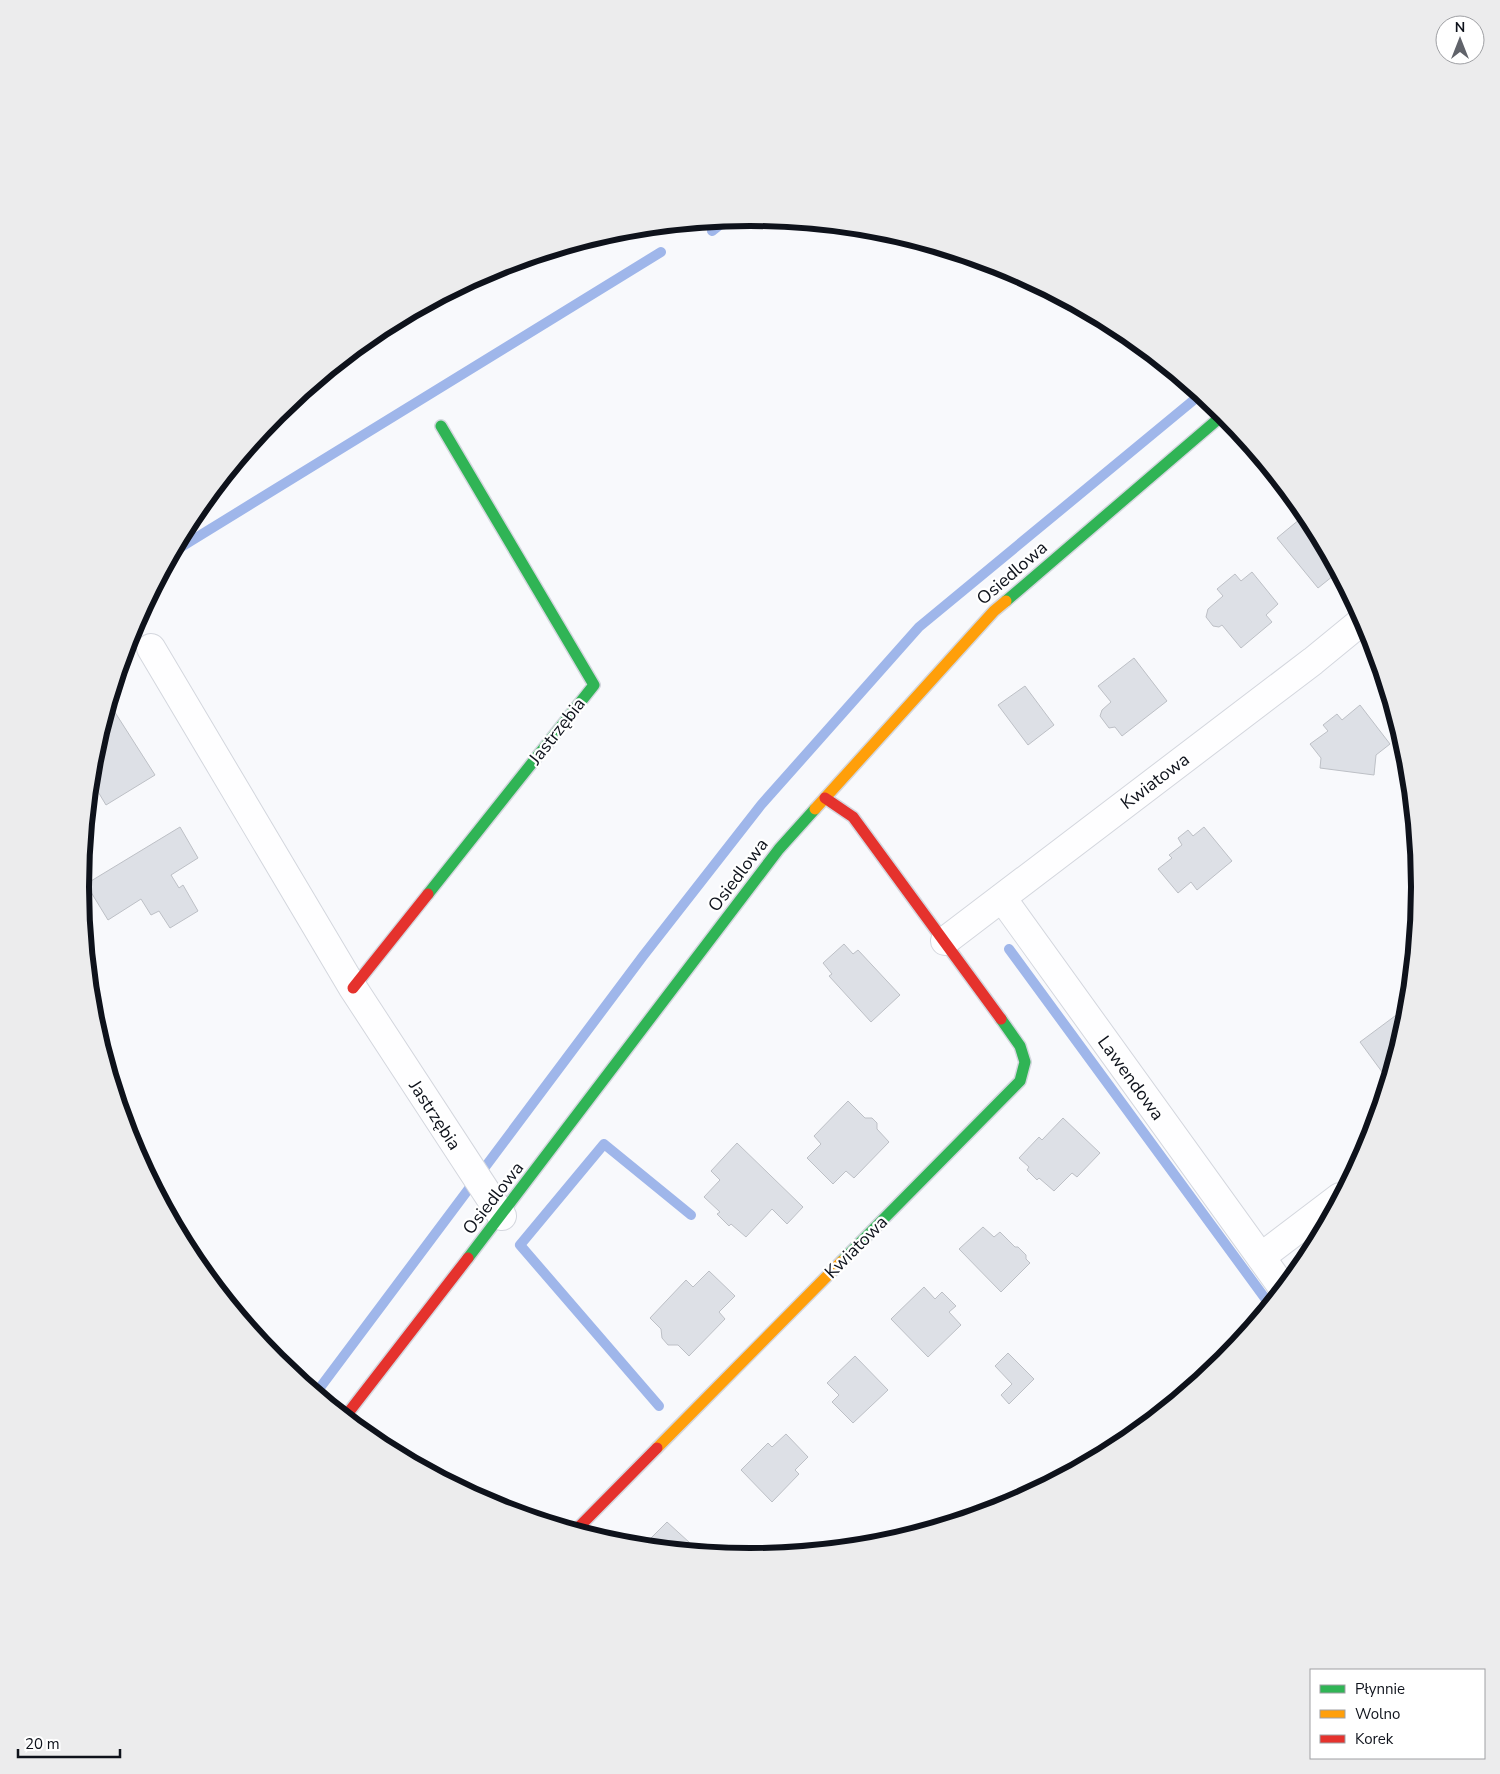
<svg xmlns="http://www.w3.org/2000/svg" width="1500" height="1774" viewBox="0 0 1500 1774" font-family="'Nunito Sans',sans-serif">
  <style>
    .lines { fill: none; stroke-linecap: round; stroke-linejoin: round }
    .stream { stroke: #9fb6ea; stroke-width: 10 }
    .building { fill: #dde0e6; stroke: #bdc0c6 }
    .street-casing { stroke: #d4d7de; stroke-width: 30 }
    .fast-casing { stroke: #d4d7de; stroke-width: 14 }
    .slow-casing { stroke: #d4d7de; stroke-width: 14 }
    .jam-casing { stroke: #d4d7de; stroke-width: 14 }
    .street { stroke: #fefeff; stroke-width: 28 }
    .fast { stroke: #30b455; stroke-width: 11 }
    .slow { stroke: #ff9f0a; stroke-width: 11 }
    .jam { stroke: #e5322d; stroke-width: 11 }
    .labels { text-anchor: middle; stroke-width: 4.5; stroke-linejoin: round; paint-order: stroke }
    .street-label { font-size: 18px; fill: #0e121b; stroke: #fff }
    .rim { fill: none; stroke: #0e121b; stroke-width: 6 }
  </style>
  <rect width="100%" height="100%" fill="#f8f9fc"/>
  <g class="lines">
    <!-- stream -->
    <g class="stream">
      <polyline points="712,231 727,219"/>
      <polyline points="173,552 661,252"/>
      <polyline points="1009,949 1270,1305"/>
      <polyline points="316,1393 643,956 761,805 919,627 1201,394"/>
      <polyline points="659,1406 520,1245 604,1144 691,1215"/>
    </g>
  </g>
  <!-- building -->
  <g class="building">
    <polygon points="1306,514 1338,572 1318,588 1277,538"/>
    <polygon points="1252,572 1278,604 1266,615 1272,622 1241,648 1222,625 1219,627 1213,626 1206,617 1208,609 1223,596 1217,589 1235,574 1241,581"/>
    <polygon points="1134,658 1167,701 1122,736 1115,727 1109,728 1100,716 1102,710 1111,702 1098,686"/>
    <polygon points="1025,686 1054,725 1028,745 998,705"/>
    <polygon points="109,703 155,775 106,805 91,780 93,756"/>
    <polygon points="1360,705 1390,744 1376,755 1374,775 1320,768 1321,758 1310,744 1328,731 1323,725 1337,714 1342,720"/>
    <polygon points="180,827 198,858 171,875 179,888 183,885 198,911 170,928 159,911 151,915 141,899 108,920 86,884"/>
    <polygon points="1204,827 1232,861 1197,890 1191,882 1178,893 1158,869 1172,858 1169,855 1182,845 1178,838 1188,830 1193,836"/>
    <polygon points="844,944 853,954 858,950 900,995 871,1022 829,976 832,974 823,963"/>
    <polygon points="1408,1010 1407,1018 1388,1080 1360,1042 1399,1013 1400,1015"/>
    <polygon points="848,1101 865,1118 872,1118 877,1123 877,1129 889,1142 854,1178 846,1171 833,1184 807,1158 821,1144 814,1136"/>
    <polygon points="1063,1118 1100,1153 1077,1177 1072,1173 1054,1191 1039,1178 1037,1180 1027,1170 1029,1167 1019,1158 1039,1137 1042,1140"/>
    <polygon points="737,1143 803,1207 787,1224 772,1209 746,1237 731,1224 729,1226 717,1214 720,1212 704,1197 720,1180 711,1171"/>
    <polygon points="983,1227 994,1237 1000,1232 1015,1247 1018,1247 1026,1255 1026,1259 1030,1263 1001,1292 959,1249"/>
    <polygon points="709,1271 735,1296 719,1312 725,1319 689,1356 678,1345 668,1345 662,1338 661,1329 650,1318 686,1280 693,1287"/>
    <polygon points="924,1287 935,1299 942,1292 956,1306 949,1312 961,1325 928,1357 891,1319"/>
    <polygon points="1008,1353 1034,1379 1009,1404 1001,1395 1012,1384 995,1366"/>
    <polygon points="855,1356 888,1390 853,1423 832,1402 839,1395 827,1383"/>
    <polygon points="786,1434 808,1457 795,1470 799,1474 772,1502 741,1470 768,1443 772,1447"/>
    <polygon points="667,1522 690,1543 685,1549 686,1551 659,1548 650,1539"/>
  </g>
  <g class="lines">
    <!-- street casing -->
    <g class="street-casing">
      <g id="street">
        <polyline points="151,648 353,988 502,1216"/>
        <polyline points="1002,898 1283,1288"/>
        <polyline points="945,941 1313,661 1363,620"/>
        <polyline points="1261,1257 1340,1197"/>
      </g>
    </g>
    <!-- fast casing -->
    <g class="fast-casing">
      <g id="fast">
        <polyline points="1006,601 1224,414"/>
        <polyline points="428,894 594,685 441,426"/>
        <polyline points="468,1258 779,849 815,809"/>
        <polyline points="842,1261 1020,1081 1025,1062 1020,1046 1001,1019"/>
      </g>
    </g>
    <!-- slow casing -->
    <g class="slow-casing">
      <g id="slow">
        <polyline points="815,809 994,611 1006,601"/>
        <polyline points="657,1448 842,1261"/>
      </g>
    </g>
    <!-- jam casing -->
    <g class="jam-casing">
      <g id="jam">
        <polyline points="825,798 853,817 1001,1019"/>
        <polyline points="353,988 428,894"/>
        <polyline points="345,1417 468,1258"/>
        <polyline points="575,1531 657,1448"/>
      </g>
    </g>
    <!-- street -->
    <use href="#street" class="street"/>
    <!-- fast -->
    <use href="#fast" class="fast"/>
    <!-- slow -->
    <use href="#slow" class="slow"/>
    <!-- jam -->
    <use href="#jam" class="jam"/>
  </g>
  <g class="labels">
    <!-- street labels -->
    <g class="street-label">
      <text transform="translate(1012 573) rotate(-41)" y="6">Osiedlowa</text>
      <text transform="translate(557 731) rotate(-52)" y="6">Jastrzębia</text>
      <text transform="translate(1155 781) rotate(-37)" y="6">Kwiatowa</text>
      <text transform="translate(738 875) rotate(-53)" y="6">Osiedlowa</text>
      <text transform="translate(1131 1078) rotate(54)" y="6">Lawendowa</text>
      <text transform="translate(435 1115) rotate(57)" y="6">Jastrzębia</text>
      <text transform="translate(493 1198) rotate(-52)" y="6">Osiedlowa</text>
      <text transform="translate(856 1247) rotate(-45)" y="6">Kwiatowa</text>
    </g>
  </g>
  <!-- crop -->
  <path d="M0 0H1500V1774H0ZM89 887a661 661 0 1 1 1322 0a661 661 0 1 1-1322 0Z" fill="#ececed" fill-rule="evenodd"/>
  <path class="rim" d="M89 887a661 661 0 1 1 1322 0a661 661 0 1 1-1322 0Z"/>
  <!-- legend -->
  <rect x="1310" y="1669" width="175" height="90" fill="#ffffff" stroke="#9fa0a4"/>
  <rect x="1320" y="1685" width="25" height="8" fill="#30b455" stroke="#9fa0a4"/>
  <text x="1355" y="1694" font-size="15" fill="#0e121b">Płynnie</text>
  <rect x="1320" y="1710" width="25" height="8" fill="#ff9f0a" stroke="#9fa0a4"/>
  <text x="1355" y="1719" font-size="15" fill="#0e121b">Wolno</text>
  <rect x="1320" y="1735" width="25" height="8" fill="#e5322d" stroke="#9fa0a4"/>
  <text x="1355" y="1744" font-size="15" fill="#0e121b">Korek</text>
  <!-- north arrow -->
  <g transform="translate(1460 40)"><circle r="24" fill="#ffffff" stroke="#9fa0a4"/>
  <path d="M0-4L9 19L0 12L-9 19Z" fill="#60636a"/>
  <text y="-8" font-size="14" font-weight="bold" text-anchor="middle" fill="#0e121b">N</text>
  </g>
  <!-- scale -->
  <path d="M18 1749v8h102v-8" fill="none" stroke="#0e121b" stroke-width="2.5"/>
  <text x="25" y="1749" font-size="15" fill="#0e121b" stroke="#ffffff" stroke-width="4" paint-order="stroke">20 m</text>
</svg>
